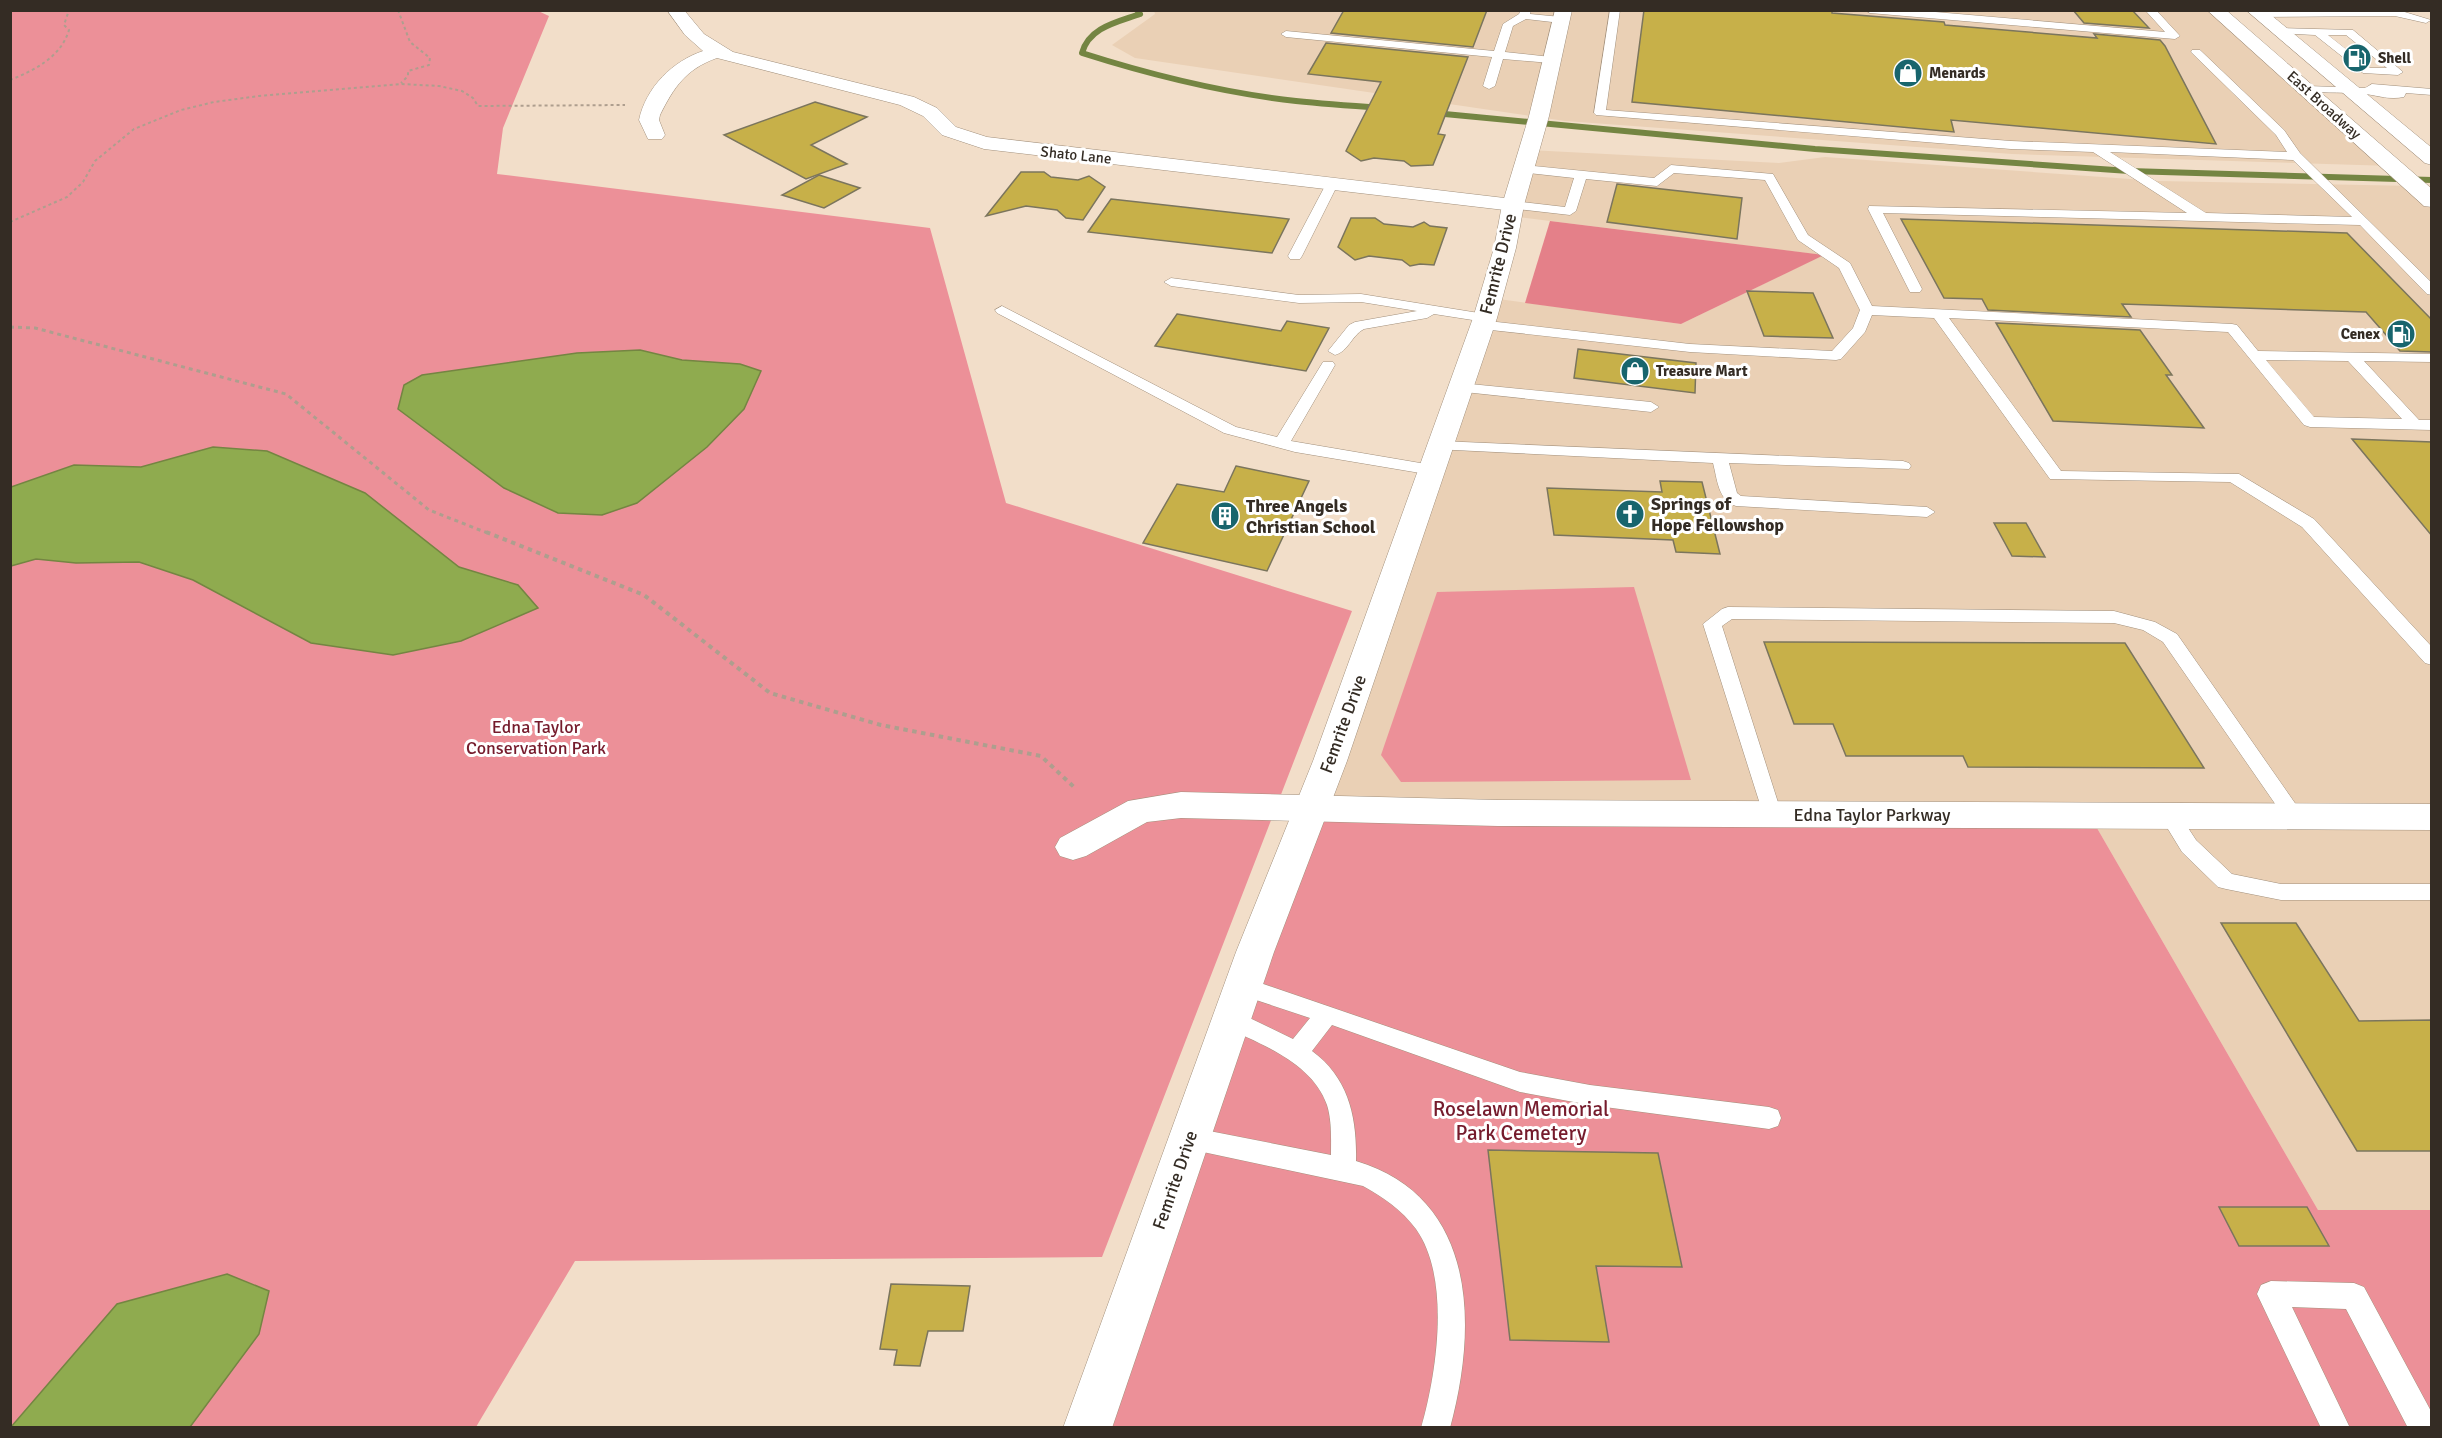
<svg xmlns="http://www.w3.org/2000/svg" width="2442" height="1438" viewBox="0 0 2442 1438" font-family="Signika,sans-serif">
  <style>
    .built { fill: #ead0b5 }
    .green { fill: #ec9098 }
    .forest { fill: #e48089 }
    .water { fill: #8fab4f; stroke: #748542; stroke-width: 1.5 }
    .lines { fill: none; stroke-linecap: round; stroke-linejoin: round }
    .stream { stroke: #748542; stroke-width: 6 }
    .building { fill: #c7b049; stroke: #7b755d; stroke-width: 1.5 }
    .service-casing { stroke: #a2907c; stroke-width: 1 }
    .minor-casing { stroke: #a2907c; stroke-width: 1 }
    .tertiary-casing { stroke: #a2907c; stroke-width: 1 }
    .path-far2 { stroke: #ae9e8e; stroke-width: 2; stroke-dasharray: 3 3; stroke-linecap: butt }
    .path-far1 { stroke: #ae9e8e; stroke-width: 3; stroke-dasharray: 4 4; stroke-linecap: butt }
    .path { stroke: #ae9e8e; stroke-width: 4; stroke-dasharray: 4.5 4.5; stroke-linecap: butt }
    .service { fill: #fff; fill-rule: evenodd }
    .minor { fill: #fff; fill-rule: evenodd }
    .tertiary { fill: #fff; fill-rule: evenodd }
    .labels { text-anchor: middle; stroke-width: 6; stroke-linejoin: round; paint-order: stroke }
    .far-poi-label { font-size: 15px; font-weight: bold; fill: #342c24; stroke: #fff; text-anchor: start }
    .far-street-label { font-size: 15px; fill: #342c24; stroke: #fff }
    .street-label { font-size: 18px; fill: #342c24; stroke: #fff }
    .poi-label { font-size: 18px; font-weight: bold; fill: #342c24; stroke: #fff; text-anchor: start }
    .park-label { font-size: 18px; fill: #751b2c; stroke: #fff }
    .near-park-label { font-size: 21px; fill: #751b2c; stroke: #fff }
  </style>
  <rect width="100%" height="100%" fill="#f2dec9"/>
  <!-- built -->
  <g class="built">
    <polygon points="1154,10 2215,11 2392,166 2012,154 1565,121 1135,58 1112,45 1155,14"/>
    <polygon points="1529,150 1779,163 1825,157 2158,181 2415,186 2431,201 2431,1210 2318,1210 2090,816 1313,809 1491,298 1681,324 1823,255 1511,216"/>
  </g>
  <!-- green -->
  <g class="green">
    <polygon points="536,10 549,16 503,128 497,174 930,228 1006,503 1352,611 1102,1257 575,1261 476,1427 11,1427 10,11"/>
    <polygon points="1634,587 1691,780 1401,782 1381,755 1437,592"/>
    <polygon points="1313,809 2090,816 2318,1210 2431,1210 2431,1427 1087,1428"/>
  </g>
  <!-- forest -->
  <polygon class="forest" points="1550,221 1824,255 1681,324 1525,303"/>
  <!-- water -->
  <g class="water">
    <polygon points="640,350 682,360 740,364 761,371 744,409 707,447 637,503 602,515 558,513 504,488 398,409 404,385 422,375 577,353"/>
    <polygon points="213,447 267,451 365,493 459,567 518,585 538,608 461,641 393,655 311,643 193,580 139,562 76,563 36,559 11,566 11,487 74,465 141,467"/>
    <polygon points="227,1274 269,1291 259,1334 190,1427 11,1427 117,1304"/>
  </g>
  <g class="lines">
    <!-- stream -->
    <g class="stream">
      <path d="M 1137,10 L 1140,14 C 1118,22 1089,27 1082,53 C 1151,75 1224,93 1296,101 C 1325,104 1354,106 1383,108"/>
      <polyline points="1434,113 1815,149 2129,171 2432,180"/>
    </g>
  </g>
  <!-- building -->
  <g class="building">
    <polygon points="1344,10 1487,10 1473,47 1331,33"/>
    <polygon points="1644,10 1832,10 1832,13 1944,22 1945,25 2097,38 2094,34 2160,40 2165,46 2216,144 1951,120 1954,132 1632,102"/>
    <polygon points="2073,10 2132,10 2149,28 2084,23"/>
    <polygon points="1326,43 1468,57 1438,134 1445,135 1433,165 1411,166 1404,161 1374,158 1361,161 1346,151 1381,82 1308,74"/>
    <polygon points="815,102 867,117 811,145 847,164 806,179 724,135"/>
    <polygon points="1021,172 1044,172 1051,177 1078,180 1089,176 1105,187 1083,220 1066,218 1057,210 1026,206 986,216"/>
    <polygon points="819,175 860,188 824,208 782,195"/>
    <polygon points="1617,184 1742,198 1737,239 1607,222"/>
    <polygon points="1111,199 1174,206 1289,219 1272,253 1088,232"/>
    <polygon points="1351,218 1375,218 1384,224 1413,227 1424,222 1430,226 1447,228 1434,265 1420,264 1410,266 1402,260 1369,256 1355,260 1338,247"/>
    <polygon points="1901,219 2347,233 2432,320 2432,352 2400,351 2366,312 2122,304 2131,317 1988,310 1982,299 1944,298"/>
    <polygon points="1747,291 1813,293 1833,338 1764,336"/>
    <polygon points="1177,314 1281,331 1287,321 1329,328 1306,371 1155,346"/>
    <polygon points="1996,323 2140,330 2172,375 2166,375 2204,428 2053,421"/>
    <polygon points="1578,349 1696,363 1695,393 1574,378"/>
    <polygon points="2352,439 2432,442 2432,536"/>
    <polygon points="1236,466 1309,481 1267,571 1143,543 1177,484 1224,492"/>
    <polygon points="1660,481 1702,482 1720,554 1676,552 1673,540 1554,535 1547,488 1662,492"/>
    <polygon points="1994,523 2026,523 2045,557 2012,556"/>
    <polygon points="1764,642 2125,643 2204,768 1968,767 1963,756 1846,756 1833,724 1794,724"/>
    <polygon points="2221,923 2296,923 2359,1021 2432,1020 2432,1151 2357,1151"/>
    <polygon points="1488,1150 1658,1153 1682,1267 1596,1266 1609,1342 1510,1340"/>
    <polygon points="2219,1207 2307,1207 2329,1246 2239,1246"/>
    <polygon points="891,1284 970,1286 963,1331 928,1331 920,1366 894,1365 897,1350 880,1349"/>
  </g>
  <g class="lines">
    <!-- service casing -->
    <g class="service-casing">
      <g id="service">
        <polygon points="1521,10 1531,10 1530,14 1561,17 1566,20 1561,23 1526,19 1513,26 1505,52 1551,57 1556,60 1551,63 1503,59 1495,86 1489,89 1483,86 1492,57 1286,37 1281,34 1286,31 1494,51 1503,24 1519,14"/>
        <path d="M 1610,10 L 1620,10 L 1606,110 L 2011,141 L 2287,152 L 2276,135 L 2191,52 L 2192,50 L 2200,50 L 2284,130 L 2300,153 L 2432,283 L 2432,295 L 2427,294 L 2360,225 L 1883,213 L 1922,289 L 1920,292 L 1910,292 L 1868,209 L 1869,206 L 2187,213 L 2093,152 L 2011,149 L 1596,115 L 1594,113 ZM 2110,152 L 2293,160 L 2352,217 L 2206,213 Z"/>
        <polygon points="1865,10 1912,10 2165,32 2145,10 2156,10 2180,36 2175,39 1870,13"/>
        <polygon points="2398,10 2431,20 2426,23 2395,16 2258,17 2253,14 2258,11"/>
        <path d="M 2278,28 L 2353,30 L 2403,72 L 2398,75 L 2363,73 L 2315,35 L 2274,33 L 2273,31 ZM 2328,35 L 2346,35 L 2387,68 L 2370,68 Z"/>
        <path d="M 2372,84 L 2432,89 L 2432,95 L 2406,93 L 2404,97 C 2390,100 2379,96 2366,94 C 2347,92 2326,93 2307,92 L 2301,89 L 2307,86 L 2365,88 Z"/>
        <path d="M 1523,165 L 1654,178 L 1671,165 L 1773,174 L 1808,235 L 1850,263 L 1872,306 L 2232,324 L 2237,325 L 2258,351 L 2432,354 L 2432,362 L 2364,361 L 2419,420 L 2432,420 L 2432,430 L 2310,427 L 2304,425 L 2228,332 L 1949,318 L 2061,471 L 2239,474 L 2314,519 L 2432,647 L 2432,665 L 2425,663 L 2302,527 L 2230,482 L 2050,479 L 1934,318 L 1872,315 L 1865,332 L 1841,359 L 1836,360 L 1690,352 L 1482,329 L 1475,325 L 1479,321 L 1434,314 L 1427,318 L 1364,329 C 1352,335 1348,352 1335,355 L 1328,351 L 1349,325 L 1355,322 L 1417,311 L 1361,302 L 1299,303 L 1171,286 L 1164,282 L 1171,278 L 1299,295 L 1361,294 L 1485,314 L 1492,318 L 1488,321 L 1690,344 L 1832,351 L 1853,328 L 1860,310 L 1839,268 L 1798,240 L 1765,180 L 1674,173 L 1657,186 L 1586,179 L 1576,211 L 1570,215 L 1508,208 L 1507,205 L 1508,202 L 1513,201 L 1565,207 L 1574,178 L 1519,172 L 1517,169 ZM 2266,360 L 2348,361 L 2402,419 L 2314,417 Z"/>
        <polygon points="1332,180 1338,184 1302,256 1300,259 1290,259 1288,256 1326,184"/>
        <polygon points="1002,306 1236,427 1277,437 1323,362 1333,362 1335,365 1291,441 1432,465 1440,470 1432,475 1295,452 1224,433 997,313 995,310"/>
        <polygon points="1460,383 1651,402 1659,407 1651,412 1455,391 1452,388"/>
        <path d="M 1440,441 L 1903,461 L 1909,463 L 1911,466 L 1909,469 L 1729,463 L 1737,493 L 1741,496 L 1927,507 L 1935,512 L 1927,517 L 1736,506 C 1718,501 1717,478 1713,463 L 1434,449 L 1432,446 Z"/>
        <polygon points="1728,607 2114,611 2155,622 2177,634 2304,816 2301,821 2294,824 2287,821 2163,642 2143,630 2114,623 1732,619 1722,626 1782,815 1779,820 1772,823 1765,820 1703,624 1722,609"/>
        <polygon points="2170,808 2177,811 2196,840 2232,874 2281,884 2432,884 2432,900 2281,900 2226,889 2218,887 2182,852 2160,816 2163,811"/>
        <path d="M 1243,977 L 1520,1072 L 1590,1085 L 1769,1107 L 1778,1110 L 1781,1118 L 1778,1126 L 1769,1129 L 1590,1105 L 1520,1092 L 1332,1025 L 1312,1051 C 1349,1078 1357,1118 1356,1161 C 1477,1197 1478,1325 1450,1428 L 1421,1428 C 1437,1373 1451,1278 1416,1229 C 1402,1210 1383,1197 1363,1186 L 1189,1149 L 1180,1146 L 1176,1138 L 1180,1130 L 1189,1127 L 1331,1155 C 1331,1139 1332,1121 1327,1105 C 1312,1062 1260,1044 1223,1026 L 1219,1019 L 1223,1012 L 1231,1009 L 1293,1039 L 1310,1018 L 1235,993 L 1231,986 L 1235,979 Z"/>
        <polygon points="2271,1281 2354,1283 2364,1287 2432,1413 2432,1428 2408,1428 2346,1309 2292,1307 2350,1428 2321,1428 2257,1294 2261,1285"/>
      </g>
    </g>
    <!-- minor casing -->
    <g class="minor-casing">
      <g id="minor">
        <path d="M 667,10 L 684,10 L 704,34 L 733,52 L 914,97 L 937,108 L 956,127 L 987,137 L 1513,199 L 1521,200 L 1524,205 L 1521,210 L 1513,211 L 984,149 L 942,135 L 923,116 L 900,105 L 717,58 C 686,69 674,87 660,115 L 659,120 L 665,135 L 662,139 L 648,139 L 639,120 C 646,87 673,61 703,51 L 685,35 Z"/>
        <polygon points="1181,792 1498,800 2432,804 2432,830 1498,826 1181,818 1147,822 1086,856 1073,860 1060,856 1055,847 1060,838 1128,801"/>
      </g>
    </g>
    <!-- tertiary casing -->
    <g class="tertiary-casing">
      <g id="tertiary">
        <polygon points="1555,10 1572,10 1549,116 1524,205 1516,248 1497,318 1347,761 1274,952 1112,1428 1063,1428 1236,952 1313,761 1473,318 1494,248 1502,205 1529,116"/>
        <polygon points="2207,10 2226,10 2432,189 2432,207 2424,206"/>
        <polygon points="2246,10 2265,10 2432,148 2432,165 2425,163"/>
      </g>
    </g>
    <!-- path-far2 -->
    <g class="path-far2">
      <polyline points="398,10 410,42 430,58 429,65 408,71 408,76 401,83"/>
      <path d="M 10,80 C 35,70 61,57 69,30 L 64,25 L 69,10"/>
      <polyline points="10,222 67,197 83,182 95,161 134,129 181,110 214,102 259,96 401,84 439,86 462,91 473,98 478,106 625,105"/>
    </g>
    <!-- path-far1 -->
    <polyline class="path-far1" points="10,327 35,328 286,394 429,510 490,534"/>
    <!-- path -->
    <polyline class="path" points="486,532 644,595 770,693 881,725 1041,756 1075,788"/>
    <!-- service -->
    <use href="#service" class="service"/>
    <!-- minor -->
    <use href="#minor" class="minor"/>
    <!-- tertiary -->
    <use href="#tertiary" class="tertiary"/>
  </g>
  <!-- icons -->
  <defs>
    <g id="fuel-disc" transform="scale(1.5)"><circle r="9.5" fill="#18656d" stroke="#fff"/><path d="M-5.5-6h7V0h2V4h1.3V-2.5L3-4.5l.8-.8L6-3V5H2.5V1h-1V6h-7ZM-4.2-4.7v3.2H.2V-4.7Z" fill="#fff"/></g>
    <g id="shop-disc" transform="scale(1.5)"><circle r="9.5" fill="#18656d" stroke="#fff"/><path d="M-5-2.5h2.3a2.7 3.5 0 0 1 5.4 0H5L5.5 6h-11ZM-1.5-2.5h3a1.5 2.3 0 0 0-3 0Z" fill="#fff"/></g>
    <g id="church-disc" transform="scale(1.5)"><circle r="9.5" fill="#18656d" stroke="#fff"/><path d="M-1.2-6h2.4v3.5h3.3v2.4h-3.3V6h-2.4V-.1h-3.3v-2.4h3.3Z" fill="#fff"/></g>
    <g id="building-disc" transform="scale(1.5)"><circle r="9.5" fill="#18656d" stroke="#fff"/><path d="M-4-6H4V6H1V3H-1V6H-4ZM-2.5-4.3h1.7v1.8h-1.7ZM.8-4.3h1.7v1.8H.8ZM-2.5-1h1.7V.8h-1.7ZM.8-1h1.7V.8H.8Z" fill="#fff"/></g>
  </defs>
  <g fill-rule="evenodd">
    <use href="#fuel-disc" x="2357" y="58"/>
    <use href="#shop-disc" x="1908" y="73"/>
    <use href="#fuel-disc" x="2401" y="334"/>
    <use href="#shop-disc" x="1635" y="371"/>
    <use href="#church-disc" x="1630" y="514"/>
    <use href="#building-disc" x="1225" y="516"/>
  </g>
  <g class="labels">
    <!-- far-poi labels -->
    <g class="far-poi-label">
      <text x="2378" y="63">Shell</text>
      <text x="1929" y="78">Menards</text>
      <text x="2380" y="339" text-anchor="end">Cenex</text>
      <text x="1656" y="376">Treasure Mart</text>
    </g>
    <!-- far-street labels -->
    <g class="far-street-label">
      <text transform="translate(2324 105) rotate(42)" y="5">East Broadway</text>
      <text transform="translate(1076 155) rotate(6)" y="5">Shato Lane</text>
    </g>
    <!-- street labels -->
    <g class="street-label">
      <text transform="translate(1498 264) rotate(-76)" y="6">Femrite Drive</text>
      <text transform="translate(1343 724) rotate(-70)" y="6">Femrite Drive</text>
      <text x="1872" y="821">Edna Taylor Parkway</text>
      <text transform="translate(1175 1180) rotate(-71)" y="6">Femrite Drive</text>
    </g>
    <!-- poi labels -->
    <g class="poi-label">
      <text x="1651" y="510">Springs of<tspan x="1651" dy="21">Hope Fellowshop</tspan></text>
      <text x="1246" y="512">Three Angels<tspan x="1246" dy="21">Christian School</tspan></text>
    </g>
    <!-- park labels -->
    <g class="park-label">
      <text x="536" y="733">Edna Taylor<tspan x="536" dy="21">Conservation Park</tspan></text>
    </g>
    <!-- near-park labels -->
    <g class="near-park-label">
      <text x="1521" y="1116">Roselawn Memorial<tspan x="1521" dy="24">Park Cemetery</tspan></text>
    </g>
  </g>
  <!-- border -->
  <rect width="2442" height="1438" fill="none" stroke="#342c24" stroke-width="24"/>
</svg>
